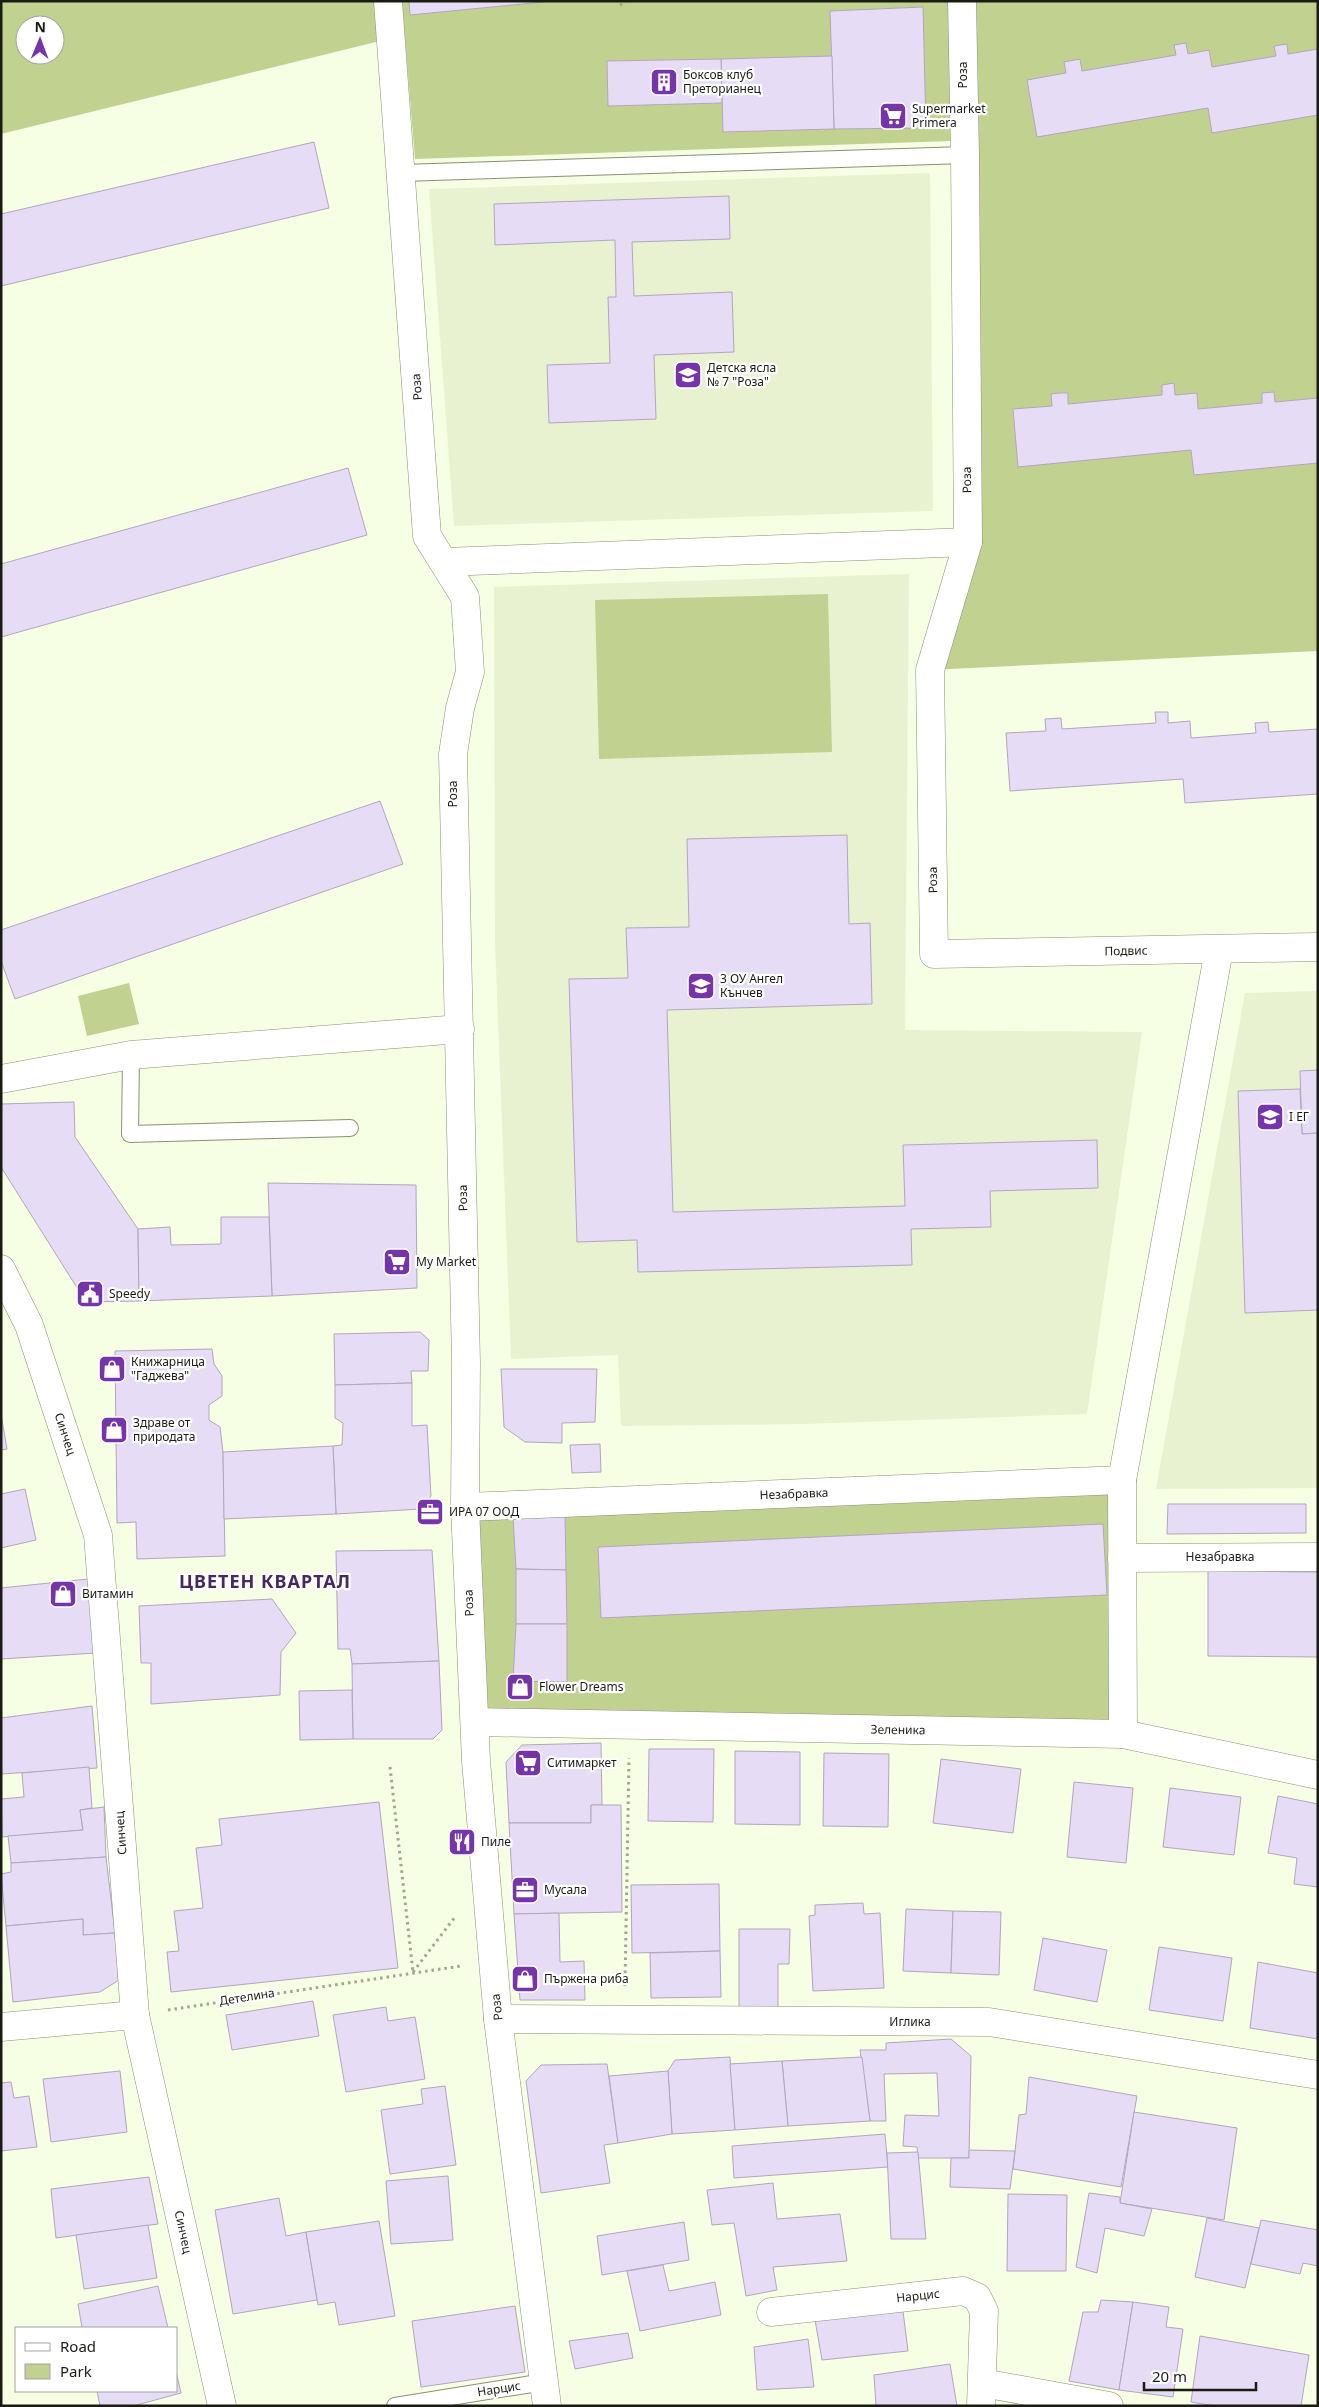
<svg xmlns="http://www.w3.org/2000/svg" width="1319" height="2407" viewBox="0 0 1319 2407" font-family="'Noto Sans',sans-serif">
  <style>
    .built { fill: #e9f2d0 }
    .green { fill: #c1d290; fill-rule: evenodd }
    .building { fill: #e7dcf5; stroke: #b1a6be }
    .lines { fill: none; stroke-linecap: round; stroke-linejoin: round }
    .service-casing { stroke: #899078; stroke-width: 18 }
    .minor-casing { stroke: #899078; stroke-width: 29 }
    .path { stroke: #a0a692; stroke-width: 3; stroke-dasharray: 2.5 4; stroke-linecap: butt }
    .service { stroke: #fff; stroke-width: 16 }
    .minor { stroke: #fff; stroke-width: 28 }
    .labels { text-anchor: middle; stroke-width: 4.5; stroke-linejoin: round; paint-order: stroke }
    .poi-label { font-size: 12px; fill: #1a1c13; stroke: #fff; text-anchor: start }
    .street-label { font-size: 12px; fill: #1a1c13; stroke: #fff }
    .district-label { font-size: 18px; font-weight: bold; letter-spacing: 1px; fill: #472962; stroke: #fff }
  </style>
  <rect width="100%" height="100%" fill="#f6fee3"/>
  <!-- built -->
  <g class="built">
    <polygon points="930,173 933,511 454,526 429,189"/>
    <polygon points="909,574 905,1030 1142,1032 1087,1414 805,1424 621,1426 618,1355 511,1359 495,942 494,587"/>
    <polygon points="1318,991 1318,1488 1156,1489 1245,993"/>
  </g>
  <!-- green -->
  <g class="green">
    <path d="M 1,1 L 388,1 L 392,38 L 1,134 ZM 25,25 L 55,25 L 55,55 L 25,55 Z"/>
    <polygon points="402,1 948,1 952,141 415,159"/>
    <polygon points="962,1 1318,1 1318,651 930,670 968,542"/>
    <polygon points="828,594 832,752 599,759 595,600"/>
    <polygon points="129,983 139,1024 87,1036 78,996"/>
    <polygon points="1122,1480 1123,1734 475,1722 465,1507"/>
  </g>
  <!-- building -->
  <g class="building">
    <polygon points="409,1 553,1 410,15"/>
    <polygon points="923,7 926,128 834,129 830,11"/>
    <polygon points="1186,43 1188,54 1209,50 1212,67 1276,56 1274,46 1280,45 1287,44 1288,54 1318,49 1318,115 1212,133 1208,108 1037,137 1027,80 1066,73 1064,62 1080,59 1082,71 1176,55 1174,45"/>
    <polygon points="832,56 834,129 723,132 721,59"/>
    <polygon points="721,59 722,103 608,106 607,61"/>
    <polygon points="314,142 329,208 1,286 1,214"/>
    <polygon points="729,196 730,239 632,242 634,296 732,292 734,352 654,355 656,419 549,423 547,365 610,363 608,297 616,297 615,240 495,245 494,204"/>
    <polygon points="1174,383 1175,395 1197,393 1198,409 1262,403 1262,393 1274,392 1275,402 1318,398 1318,463 1194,475 1191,450 1018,467 1013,409 1052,406 1051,394 1059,393 1068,393 1068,404 1162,395 1162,385"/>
    <polygon points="348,468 367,535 1,637 1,564"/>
    <polygon points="1155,712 1168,712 1168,723 1190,721 1191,738 1256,733 1255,723 1268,722 1269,732 1318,729 1318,794 1185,803 1183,779 1010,791 1006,733 1046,731 1045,719 1061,718 1062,729 1156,723"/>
    <polygon points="380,801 403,864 15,999 1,961 1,930"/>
    <polygon points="847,835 849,924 870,923 872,1004 667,1010 673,1212 905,1206 903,1145 1097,1140 1098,1188 990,1191 991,1227 911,1229 912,1265 638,1272 637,1240 577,1242 569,979 628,978 626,928 689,927 687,839"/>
    <polygon points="1318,1070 1318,1133 1302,1134 1300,1071"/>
    <polygon points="1300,1089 1302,1134 1318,1133 1318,1310 1245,1313 1238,1091"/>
    <polygon points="74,1102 75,1137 138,1229 139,1301 86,1302 1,1167 1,1104"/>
    <polygon points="268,1183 416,1185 417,1288 272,1296"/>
    <polygon points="221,1217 269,1217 272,1296 139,1301 138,1229 170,1227 171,1245 221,1244"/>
    <polygon points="420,1332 429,1340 428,1371 411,1371 412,1383 335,1385 334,1334"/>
    <polygon points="212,1349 214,1364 222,1376 222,1396 209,1405 209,1420 220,1427 223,1452 225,1556 137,1559 136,1522 117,1523 115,1351"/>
    <polygon points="501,1369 597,1369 595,1422 562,1423 562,1443 525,1442 504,1427"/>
    <polygon points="412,1383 412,1426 427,1425 431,1496 421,1509 336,1514 333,1446 342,1445 343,1423 335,1418 335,1385"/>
    <polygon points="1,1414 7,1449 1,1450"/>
    <polygon points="600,1444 601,1472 572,1473 570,1445"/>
    <polygon points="333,1446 336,1514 224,1519 223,1452"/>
    <polygon points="25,1489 36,1540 1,1548 1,1494"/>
    <polygon points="1168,1504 1306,1504 1306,1533 1167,1534"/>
    <polygon points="565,1514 566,1570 516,1569 513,1516"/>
    <polygon points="1103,1524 1107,1595 601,1618 598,1547"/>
    <polygon points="432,1550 439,1661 352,1664 350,1649 338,1649 336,1551"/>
    <polygon points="516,1569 566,1570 567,1624 516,1624"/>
    <polygon points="1208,1571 1318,1572 1318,1657 1208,1656"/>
    <polygon points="88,1579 96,1653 1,1659 1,1588"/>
    <polygon points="272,1599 296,1633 281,1652 280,1695 151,1704 151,1663 141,1663 139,1606"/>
    <polygon points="516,1624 567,1624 567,1682 513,1681"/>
    <polygon points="439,1661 442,1730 433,1739 353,1739 352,1664"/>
    <polygon points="352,1690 353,1739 300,1740 299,1691"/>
    <polygon points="92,1706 97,1768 1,1774 1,1718"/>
    <polygon points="601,1743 602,1805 591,1805 591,1823 509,1823 506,1762 522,1745"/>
    <polygon points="649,1749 714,1749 713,1822 648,1821"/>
    <polygon points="735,1751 800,1752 800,1825 735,1824"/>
    <polygon points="824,1753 889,1754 888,1827 823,1826"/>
    <polygon points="941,1759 1021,1769 1013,1833 933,1823"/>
    <polygon points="89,1767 92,1808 80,1810 83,1830 2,1837 1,1799 24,1797 22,1773"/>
    <polygon points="1074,1782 1133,1788 1126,1863 1067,1857"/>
    <polygon points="1170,1788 1241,1797 1234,1855 1163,1847"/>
    <polygon points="1278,1796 1318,1804 1318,1887 1294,1884 1297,1858 1268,1853"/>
    <polygon points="379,1802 398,1968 171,1992 167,1952 179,1951 174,1911 203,1908 196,1848 222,1845 219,1819"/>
    <polygon points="591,1805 621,1805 622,1912 514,1914 509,1823 591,1823"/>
    <polygon points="104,1807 106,1857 11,1863 8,1836 83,1830 80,1810"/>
    <polygon points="106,1857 115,1933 83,1935 83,1919 6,1926 1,1874 11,1872 11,1863"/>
    <polygon points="719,1884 720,1951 632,1953 631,1885"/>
    <polygon points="863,1903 864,1914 880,1913 884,1988 813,1991 809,1916 815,1915 815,1905"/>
    <polygon points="906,1909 953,1911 951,1973 903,1971"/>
    <polygon points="953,1911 1001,1912 999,1975 951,1973"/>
    <polygon points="559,1913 560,1962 584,1961 585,2000 520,2000 514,1914"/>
    <polygon points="83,1919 83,1935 115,1933 122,1978 100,1992 13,2002 6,1926"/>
    <polygon points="739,1929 790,1929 789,1964 778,1964 778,2007 739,2007"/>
    <polygon points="1043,1938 1107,1950 1097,2002 1034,1990"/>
    <polygon points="1159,1947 1232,1958 1223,2021 1149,2010"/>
    <polygon points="720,1951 721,1997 651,1998 650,1953"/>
    <polygon points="1258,1962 1318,1973 1318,2039 1250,2028"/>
    <polygon points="313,2001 319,2036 232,2050 226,2015"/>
    <polygon points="386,2007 388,2021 415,2017 425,2079 346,2092 333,2015"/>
    <polygon points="951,2039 971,2056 969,2158 918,2158 917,2147 903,2146 905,2115 939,2116 937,2073 884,2074 886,2121 870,2121 860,2050 886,2050 886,2043"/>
    <polygon points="730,2057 735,2130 672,2134 668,2071 675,2060"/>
    <polygon points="862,2057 870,2121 788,2126 782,2061"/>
    <polygon points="782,2061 788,2126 735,2130 730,2064"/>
    <polygon points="607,2064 618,2143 604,2145 610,2183 541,2193 526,2081 541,2065"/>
    <polygon points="120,2071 127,2132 51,2142 43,2079"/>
    <polygon points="668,2071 672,2134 618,2143 609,2076"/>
    <polygon points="1029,2077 1137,2096 1121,2187 1013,2169 1019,2115 1026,2114"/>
    <polygon points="11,2082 14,2098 29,2096 37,2147 1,2151 1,2083"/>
    <polygon points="445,2086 456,2165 390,2174 381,2110 423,2104 421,2089"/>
    <polygon points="1134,2112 1237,2128 1224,2220 1120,2203"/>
    <polygon points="885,2134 888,2167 734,2178 732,2146"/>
    <polygon points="969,2150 1015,2151 1010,2189 950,2187 951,2158 969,2158"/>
    <polygon points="918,2152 926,2239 891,2239 887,2153"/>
    <polygon points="448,2176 453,2240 391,2244 386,2181"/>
    <polygon points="149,2177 158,2224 56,2238 51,2189"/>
    <polygon points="773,2183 777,2219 840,2214 847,2261 773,2267 777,2290 746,2296 734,2223 712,2225 707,2190"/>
    <polygon points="1089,2193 1120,2197 1120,2203 1152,2209 1144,2236 1105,2228 1097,2273 1076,2267"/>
    <polygon points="1008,2194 1067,2195 1066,2271 1007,2271"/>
    <polygon points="279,2198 286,2236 306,2232 317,2300 233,2314 215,2210"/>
    <polygon points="1207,2218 1259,2228 1245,2288 1195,2277"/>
    <polygon points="1261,2220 1318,2230 1318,2266 1303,2263 1300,2274 1251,2264"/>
    <polygon points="379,2221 395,2316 339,2325 335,2302 318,2305 306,2232"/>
    <polygon points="684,2222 689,2260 602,2275 597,2236"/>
    <polygon points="148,2225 157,2278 84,2289 76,2235"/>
    <polygon points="663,2265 669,2291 715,2282 721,2315 640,2331 627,2271"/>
    <polygon points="158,2286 168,2328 82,2328 78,2304"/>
    <polygon points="1101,2300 1133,2302 1119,2390 1069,2381 1083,2312 1098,2312"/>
    <polygon points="1133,2302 1169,2307 1166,2327 1183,2329 1173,2397 1119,2390"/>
    <polygon points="515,2306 525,2372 421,2387 412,2321"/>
    <polygon points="903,2311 908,2351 822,2360 815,2320"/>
    <polygon points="628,2333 633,2358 575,2369 569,2341"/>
    <polygon points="1200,2336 1309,2355 1301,2406 1215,2406 1191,2402"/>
    <polygon points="808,2339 814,2387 757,2390 754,2347"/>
    <polygon points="950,2364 957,2406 876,2406 874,2375"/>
    <polygon points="176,2371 181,2393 133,2406 100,2406 97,2391 176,2391"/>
  </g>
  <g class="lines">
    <!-- service casing -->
    <g class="service-casing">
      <g id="service">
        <polyline points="402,173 965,155"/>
        <polyline points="131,1055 130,1134 350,1128"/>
        <polyline points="395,2406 544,2382"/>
      </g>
    </g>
    <!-- minor casing -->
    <g class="minor-casing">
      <g id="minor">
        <polyline points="388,1 427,536 465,597 470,672 460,708 453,754 466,1363 465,1507 476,1761 498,2019 547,2406"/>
        <polyline points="962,1 965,155 968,542 930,670 934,954 1318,947"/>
        <polyline points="445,562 968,542"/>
        <polyline points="1,1079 131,1055 460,1029"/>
        <polyline points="1,1269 29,1325 98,1535 135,2015 222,2406"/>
        <polyline points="465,1507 1122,1480"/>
        <polyline points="1122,1558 1318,1557"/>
        <polyline points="475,1722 1123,1734 1318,1775"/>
        <polyline points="1123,1734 1122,1480 1219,950"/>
        <polyline points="498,2019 989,2022 1318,2075"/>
        <polyline points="1,2027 135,2015"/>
        <polyline points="771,2312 963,2291 977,2297 984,2311 981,2406"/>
        <polyline points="983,2383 1109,2406"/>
      </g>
    </g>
    <!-- path -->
    <g class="path">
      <polyline points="620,5 627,1"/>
      <polyline points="390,1767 413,1972"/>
      <polyline points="413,1972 455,1917"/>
      <polyline points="625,1986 629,1758"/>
      <polyline points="168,2010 461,1966"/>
    </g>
    <!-- service -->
    <use href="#service" class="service"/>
    <!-- minor -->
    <use href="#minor" class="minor"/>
  </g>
  <!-- icons -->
  <defs>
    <g id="building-square" transform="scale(1.4375)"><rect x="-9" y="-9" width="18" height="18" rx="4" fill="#7534a9" stroke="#fff"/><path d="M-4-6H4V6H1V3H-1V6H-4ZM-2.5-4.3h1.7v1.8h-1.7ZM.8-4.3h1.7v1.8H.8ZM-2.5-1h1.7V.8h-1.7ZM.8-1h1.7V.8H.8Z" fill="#fff"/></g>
    <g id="supermarket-square" transform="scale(1.4375)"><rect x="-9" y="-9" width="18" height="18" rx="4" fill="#7534a9" stroke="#fff"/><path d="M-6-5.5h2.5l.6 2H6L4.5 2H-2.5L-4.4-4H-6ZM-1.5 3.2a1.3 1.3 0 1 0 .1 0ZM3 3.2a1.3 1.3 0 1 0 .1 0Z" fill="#fff"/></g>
    <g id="school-square" transform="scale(1.4375)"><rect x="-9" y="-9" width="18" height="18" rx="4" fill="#7534a9" stroke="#fff"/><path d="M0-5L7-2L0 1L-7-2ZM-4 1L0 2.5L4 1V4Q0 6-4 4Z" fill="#fff"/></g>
    <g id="civic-square" transform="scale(1.4375)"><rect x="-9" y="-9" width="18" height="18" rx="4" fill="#7534a9" stroke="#fff"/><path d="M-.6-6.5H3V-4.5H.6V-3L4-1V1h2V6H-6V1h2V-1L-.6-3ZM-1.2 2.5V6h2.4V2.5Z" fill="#fff"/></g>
    <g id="shop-square" transform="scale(1.4375)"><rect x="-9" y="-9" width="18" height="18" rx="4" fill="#7534a9" stroke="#fff"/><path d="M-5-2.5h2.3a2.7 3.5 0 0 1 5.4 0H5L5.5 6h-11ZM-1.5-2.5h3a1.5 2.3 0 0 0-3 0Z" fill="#fff"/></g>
    <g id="office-square" transform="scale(1.4375)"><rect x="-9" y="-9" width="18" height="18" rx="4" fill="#7534a9" stroke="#fff"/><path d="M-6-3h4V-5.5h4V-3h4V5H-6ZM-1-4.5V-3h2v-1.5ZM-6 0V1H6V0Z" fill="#fff"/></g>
    <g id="restaurant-square" transform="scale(1.4375)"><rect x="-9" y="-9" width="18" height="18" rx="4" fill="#7534a9" stroke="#fff"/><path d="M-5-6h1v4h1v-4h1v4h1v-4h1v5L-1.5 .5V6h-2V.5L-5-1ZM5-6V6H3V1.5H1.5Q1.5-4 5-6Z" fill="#fff"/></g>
  </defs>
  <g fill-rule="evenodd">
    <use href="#building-square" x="664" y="82"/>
    <use href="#supermarket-square" x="893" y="116"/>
    <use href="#school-square" x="688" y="375"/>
    <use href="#school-square" x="701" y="986"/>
    <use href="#school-square" x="1270" y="1117"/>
    <use href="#supermarket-square" x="397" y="1262"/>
    <use href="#civic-square" x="90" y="1294"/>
    <use href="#shop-square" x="112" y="1369"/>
    <use href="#shop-square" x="114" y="1430"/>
    <use href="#office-square" x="430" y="1512"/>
    <use href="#shop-square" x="63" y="1594"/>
    <use href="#shop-square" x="520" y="1687"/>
    <use href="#supermarket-square" x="528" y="1763"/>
    <use href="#restaurant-square" x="462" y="1842"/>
    <use href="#office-square" x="525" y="1890"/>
    <use href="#shop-square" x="525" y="1979"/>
  </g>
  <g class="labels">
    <!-- poi labels -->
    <g class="poi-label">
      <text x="683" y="79">Боксов клуб<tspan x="683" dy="14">Преторианец</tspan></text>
      <text x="912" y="113">Supermarket<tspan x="912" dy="14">Primera</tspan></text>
      <text x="707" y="372">Детска ясла<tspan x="707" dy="14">№ 7 "Роза"</tspan></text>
      <text x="720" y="983">3 ОУ Ангел<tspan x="720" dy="14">Кънчев</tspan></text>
      <text x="1289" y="1121">I ЕГ</text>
      <text x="416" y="1266">My Market</text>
      <text x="109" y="1298">Speedy</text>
      <text x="131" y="1366">Книжарница<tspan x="131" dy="14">"Гаджева"</tspan></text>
      <text x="133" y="1427">Здраве от<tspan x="133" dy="14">природата</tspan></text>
      <text x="449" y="1516">ИРА 07 ООД</text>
      <text x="82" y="1598">Витамин</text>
      <text x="539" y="1691">Flower Dreams</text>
      <text x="547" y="1767">Ситимаркет</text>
      <text x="481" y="1846">Пиле</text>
      <text x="544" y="1894">Мусала</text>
      <text x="544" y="1983">Пържена риба</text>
    </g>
    <!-- street labels -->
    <g class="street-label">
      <text transform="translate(963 75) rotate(-90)" y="4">Роза</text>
      <text transform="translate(417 387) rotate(-94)" y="4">Роза</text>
      <text transform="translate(967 480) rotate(-91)" y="4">Роза</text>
      <text transform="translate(453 794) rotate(-90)" y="4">Роза</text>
      <text transform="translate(933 880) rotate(-91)" y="4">Роза</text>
      <text transform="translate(1126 951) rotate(-1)" y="4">Подвис</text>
      <text transform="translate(463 1198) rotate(-91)" y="4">Роза</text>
      <text transform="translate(65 1434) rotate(72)" y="4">Синчец</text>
      <text transform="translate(794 1494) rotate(-2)" y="4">Незабравка</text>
      <text x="1220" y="1561">Незабравка</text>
      <text transform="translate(469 1603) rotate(-93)" y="4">Роза</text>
      <text transform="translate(898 1730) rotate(1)" y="4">Зеленика</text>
      <text transform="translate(121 1833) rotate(-94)" y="4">Синчец</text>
      <text transform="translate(247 1997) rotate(-9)" y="4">Детелина</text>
      <text transform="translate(497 2007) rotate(-96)" y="4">Роза</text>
      <text x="910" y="2026">Иглика</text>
      <text transform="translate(183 2232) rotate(78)" y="4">Синчец</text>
      <text transform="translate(918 2296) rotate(-6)" y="4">Нарцис</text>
      <text transform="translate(499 2389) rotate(-9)" y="4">Нарцис</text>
    </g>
    <!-- district labels -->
    <g class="district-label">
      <text x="265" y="1588">ЦВЕТЕН КВАРТАЛ</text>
    </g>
  </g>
  <!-- border -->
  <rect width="1319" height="2407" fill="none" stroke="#1a1c13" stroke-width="5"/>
  <!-- legend -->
  <rect x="15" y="2327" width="162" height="65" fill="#ffffff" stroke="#a3a4a1"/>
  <rect x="25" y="2343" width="25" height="8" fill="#ffffff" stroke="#a3a4a1"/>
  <text x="60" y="2352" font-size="15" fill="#1a1c13">Road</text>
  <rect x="25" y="2364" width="25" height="15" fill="#c1d290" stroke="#a3a4a1"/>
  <text x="60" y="2377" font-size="15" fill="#1a1c13">Park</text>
  <!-- north arrow -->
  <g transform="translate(40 40) rotate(1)"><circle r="24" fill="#ffffff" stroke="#a3a4a1"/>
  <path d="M0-4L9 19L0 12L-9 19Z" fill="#7534a9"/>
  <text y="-8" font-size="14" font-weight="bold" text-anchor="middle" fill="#1a1c13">N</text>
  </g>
  <!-- scale -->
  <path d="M1144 2382v8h112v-8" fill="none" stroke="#1a1c13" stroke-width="2.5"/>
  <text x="1152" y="2382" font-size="15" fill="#1a1c13" stroke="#ffffff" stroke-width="4" paint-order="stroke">20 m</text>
</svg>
